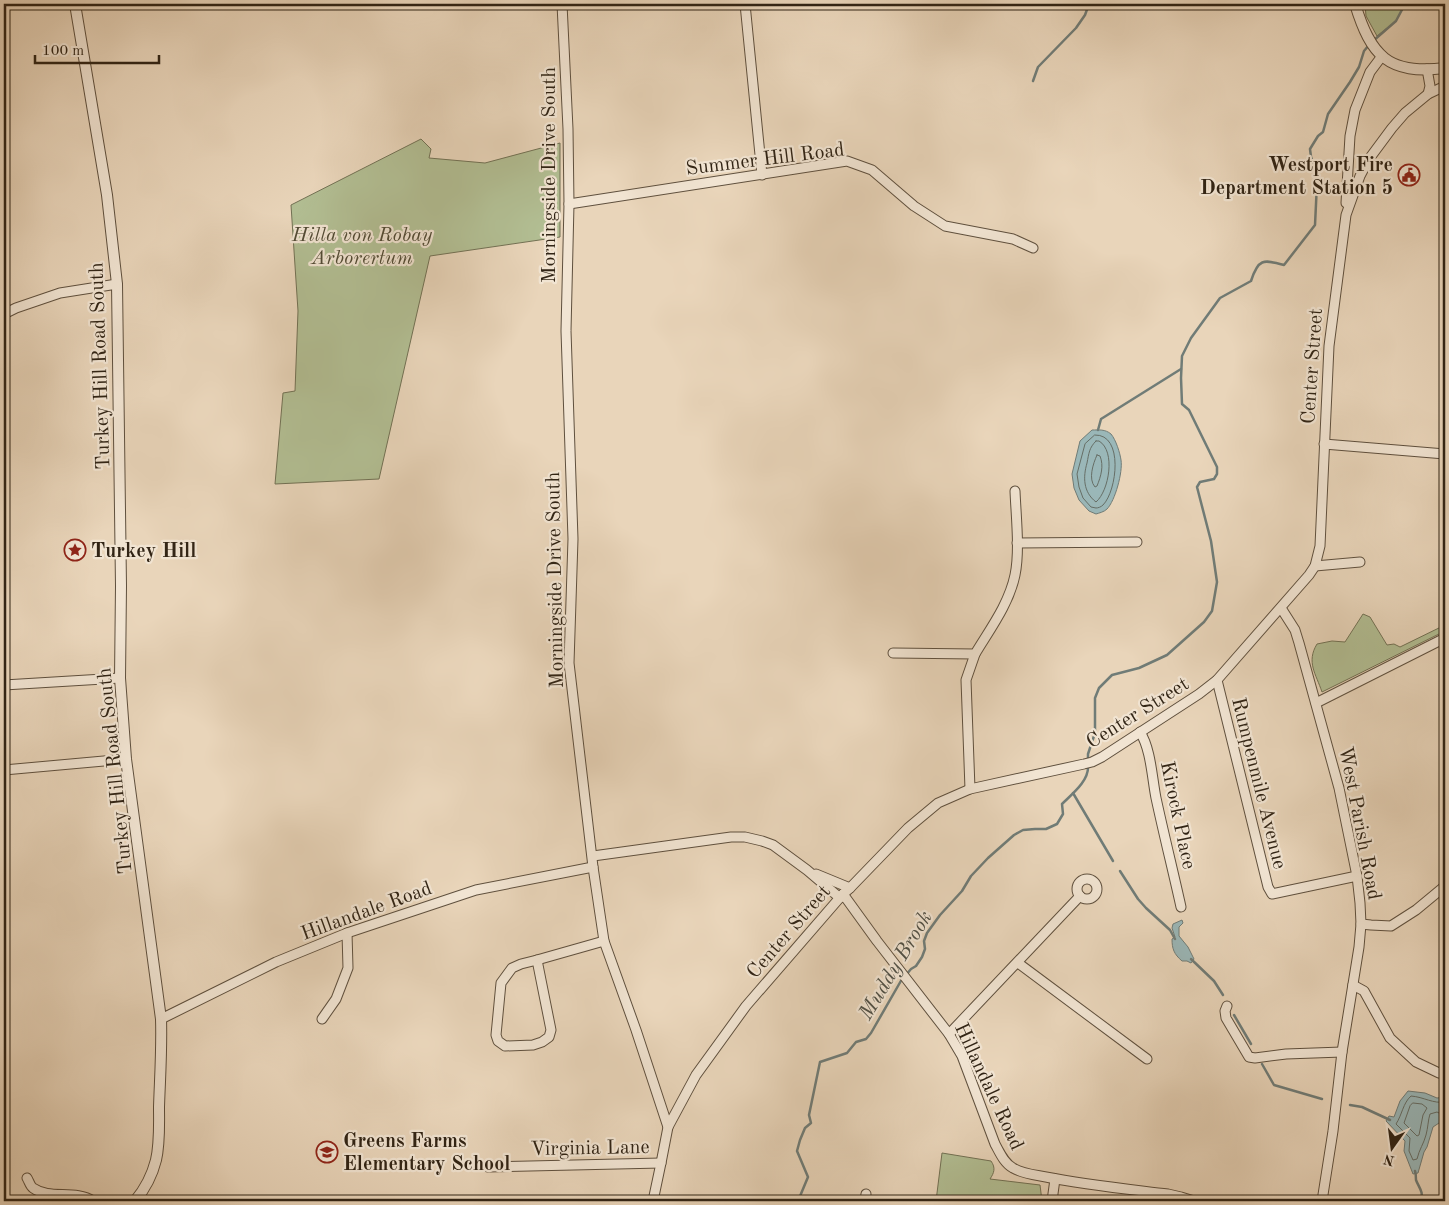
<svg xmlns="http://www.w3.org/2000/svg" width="1449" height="1205" viewBox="0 0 1449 1205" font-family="'Old Standard TT',serif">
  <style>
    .green { fill: #b2be93; stroke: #727154 }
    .water { fill: #9ab7b8; stroke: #707c77 }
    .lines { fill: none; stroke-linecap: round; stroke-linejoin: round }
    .shore { stroke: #666e66; stroke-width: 1 }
    .stream { stroke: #707c77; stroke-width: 2.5 }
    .minor-casing { stroke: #5f503e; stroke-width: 11 }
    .tertiary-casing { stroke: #5f503e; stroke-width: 12 }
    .minor { stroke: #f1e4d2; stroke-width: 9 }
    .tertiary { stroke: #f1e4d2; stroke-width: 10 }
    .labels { text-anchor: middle; stroke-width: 4.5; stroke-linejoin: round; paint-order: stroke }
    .street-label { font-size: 20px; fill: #312415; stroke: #f1e4d2 }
    .poi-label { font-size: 20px; font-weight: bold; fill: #312415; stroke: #f1e4d2; text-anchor: start }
    .park-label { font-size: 20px; font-style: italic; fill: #514a34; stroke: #f1e4d2 }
    .water-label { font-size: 21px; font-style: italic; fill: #505046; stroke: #f1e4d2 }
  </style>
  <rect width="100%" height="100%" fill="#e9d5ba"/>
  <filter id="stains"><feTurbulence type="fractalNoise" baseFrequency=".004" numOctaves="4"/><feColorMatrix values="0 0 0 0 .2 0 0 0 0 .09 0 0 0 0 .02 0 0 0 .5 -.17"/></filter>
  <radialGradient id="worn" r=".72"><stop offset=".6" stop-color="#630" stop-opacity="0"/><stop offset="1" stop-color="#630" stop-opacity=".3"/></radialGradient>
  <!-- green -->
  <g class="green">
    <polygon points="1365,4 1405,4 1396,21 1377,36 1366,16"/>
    <polygon points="421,139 431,149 429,158 485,163 560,143 560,237 430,256 379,479 275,484 283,393 295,391 298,311 291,205"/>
    <path d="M 1363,614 L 1370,617 L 1387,645 L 1394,644 L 1400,647 L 1445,625 L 1445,631 L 1322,692 C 1316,674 1306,662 1317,644 L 1332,641 L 1345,642 Z"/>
    <path d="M 942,1153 L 991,1161 C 996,1168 994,1173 990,1179 L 1040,1185 L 1042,1201 L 936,1201 Z"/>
  </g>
  <!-- water -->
  <g class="water">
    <path d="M 1092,430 C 1099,430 1105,429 1111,434 C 1116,440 1120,453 1121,460 C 1123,472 1115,501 1107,509 C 1104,512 1099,513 1096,514 L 1089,511 L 1079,500 L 1074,488 L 1072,474 L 1080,441 Z"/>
    <path d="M 1182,920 L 1183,923 L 1179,927 L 1179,936 L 1188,947 L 1194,959 L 1191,963 L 1187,961 L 1182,961 C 1174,954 1172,949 1172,939 L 1175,937 L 1172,928 L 1173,924 Z"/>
    <polygon points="1408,1091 1425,1093 1437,1098 1445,1097 1445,1119 1433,1127 1427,1147 1424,1152 1418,1173 1413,1174 1404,1151 1405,1141 1386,1121 1389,1116 1394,1117 1400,1101"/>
  </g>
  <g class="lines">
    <!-- shore -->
    <g class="shore">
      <path d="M 1095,435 C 1124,434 1117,491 1103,505 C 1101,507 1098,508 1096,508 L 1091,507 L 1083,498 L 1079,487 L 1077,474 L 1085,444 Z"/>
      <path d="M 1096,441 L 1099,441 C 1116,451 1109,491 1096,502 C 1083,492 1083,477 1087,463 C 1089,453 1089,448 1096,441 Z"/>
      <path d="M 1097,455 L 1100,456 C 1104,466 1101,476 1097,486 L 1095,487 C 1088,479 1093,464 1097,455 Z"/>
      <path d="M 1445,1102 C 1433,1104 1424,1097 1411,1096 C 1403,1103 1402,1115 1396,1124 L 1410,1138 L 1409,1151 L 1413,1160 L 1417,1159 C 1419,1150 1424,1143 1426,1135 C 1428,1128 1428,1120 1430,1114 L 1437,1112 L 1445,1116"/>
      <polygon points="1413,1103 1422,1104 1427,1108 1423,1115 1419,1135 1417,1136 1404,1123 1410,1106"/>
    </g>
    <!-- stream -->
    <g class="stream">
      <polyline points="1373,41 1396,21 1405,4"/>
      <polyline points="1033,81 1038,67 1076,28 1085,15 1089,4"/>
      <polyline points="1098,430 1101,419 1181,369"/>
      <path d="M 1088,760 L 1088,754 L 1095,733 L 1095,698 L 1099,688 L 1112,675 L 1139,668 L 1167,655 L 1204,622 L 1212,611 L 1217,582 L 1211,541 L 1197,487 L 1200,482 L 1214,479 L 1217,474 L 1217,467 L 1189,410 L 1182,404 L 1181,378 L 1182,356 L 1191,338 L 1220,298 L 1251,281 C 1258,259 1263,259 1284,265 L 1315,225 L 1317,183 L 1317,175 L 1311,157 L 1310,149 L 1318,136 L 1323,132 L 1328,114 L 1350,82 L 1359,67 L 1364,51 L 1369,45"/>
      <polyline points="1073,793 1113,861"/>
      <polyline points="1120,871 1138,899 1146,908 1170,930 1175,939"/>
      <polyline points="1191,959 1214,981 1223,995"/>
      <path d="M 906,975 L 911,969 L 916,966 L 922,957 L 925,949 L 924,941 L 927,933 L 940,915 L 962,891 L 971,876 L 988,858 L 1014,835 L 1023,830 L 1035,829 L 1046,829 L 1057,824 L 1063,814 L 1062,804 C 1072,794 1089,781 1088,766"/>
      <polyline points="1234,1015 1251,1044"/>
      <polyline points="1262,1064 1274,1085 1322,1099"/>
      <polyline points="1350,1105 1362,1107 1390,1120"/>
      <path d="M 1415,1171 C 1416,1174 1416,1177 1416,1180 C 1419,1188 1424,1192 1421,1201"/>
      <polyline points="798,1201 808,1177 797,1151 800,1140 805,1128 811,1123 809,1115 820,1062 847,1053 856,1042 866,1039 871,1033 902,979"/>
    </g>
    <!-- minor casing -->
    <g class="minor-casing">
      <g id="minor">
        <polyline points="562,4 568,129 569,204 566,331 573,539 569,663 593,867 604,941 636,1030 668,1127 661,1163 653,1201"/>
        <polyline points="745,4 762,175"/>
        <polyline points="1427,69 1430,86 1428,94"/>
        <polyline points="1346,203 1350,136 1355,110 1370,72 1382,56"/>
        <polyline points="569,204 847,161 872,170 914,206 945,226 1013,239 1033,248"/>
        <polyline points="4,314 16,308 60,293 117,284"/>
        <polyline points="1324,444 1445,454"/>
        <polyline points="1017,543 1137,542"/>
        <polyline points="1315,566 1360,562"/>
        <polyline points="1281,608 1295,630 1299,643 1339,788 1357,876 1360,903 1361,924 1359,947 1342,1052 1333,1131 1322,1201"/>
        <path d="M 893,653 L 975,654 C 990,629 1009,604 1015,575 C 1020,551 1016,516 1015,491"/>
        <polyline points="1217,680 1268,887 1272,894 1357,876"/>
        <polyline points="4,685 120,678"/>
        <polyline points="1316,703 1445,638"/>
        <path d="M 1140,732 C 1151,749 1152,778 1156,798 C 1164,835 1173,871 1181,907"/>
        <polyline points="4,770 126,759"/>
        <polyline points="970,789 966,680 975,654"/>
        <polyline points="593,856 731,837 745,837 762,841 773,845 807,870 840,898"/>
        <polyline points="816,874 850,888"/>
        <circle cx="1087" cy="889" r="10"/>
        <path d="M 843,894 L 877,941 L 949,1034 L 962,1056 L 995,1144 C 1000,1153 1004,1163 1013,1168 C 1023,1174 1036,1175 1046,1177 C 1086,1185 1127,1189 1168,1194 L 1181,1197 L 1194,1201"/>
        <polyline points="1361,924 1371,925 1391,926 1416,910 1445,886"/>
        <polygon points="537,960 551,1030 549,1037 542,1042 533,1045 505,1046 498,1041 496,1035 501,983 512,968 521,964"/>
        <polyline points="537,960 604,941"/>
        <polyline points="1018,963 1147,1059"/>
        <polyline points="1353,985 1364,991 1390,1038 1416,1062 1439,1073 1445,1074"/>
        <polyline points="1227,1006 1225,1011 1226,1018 1249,1057 1255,1058 1286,1054 1342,1052"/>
        <polyline points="161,1019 276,962 347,933 476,890 593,867"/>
        <polyline points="322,1019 336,999 348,968 347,933"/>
        <polyline points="949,1034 1080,896"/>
        <polyline points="668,1127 696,1075 746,1006 843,894 850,888 908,828 938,803 970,789 1084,764 1092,762 1102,757 1199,694 1217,680 1309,575 1315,566 1320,546 1329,346 1346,215 1360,176 1369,159 1392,128 1405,113 1428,94 1445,86"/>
        <polyline points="488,1167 661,1163"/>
        <path d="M 27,1178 C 29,1181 30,1186 33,1188 C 50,1200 75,1189 93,1201"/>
        <polyline points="865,1201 866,1194"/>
        <polyline points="1052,1201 1055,1179"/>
      </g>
    </g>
    <!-- tertiary casing -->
    <g class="tertiary-casing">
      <g id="tertiary">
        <path d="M 75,4 L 107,195 L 117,284 L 121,586 L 120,678 L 126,759 L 161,1019 C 162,1048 160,1077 159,1107 C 159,1124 160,1143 156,1160 C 152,1176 145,1189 135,1201"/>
        <path d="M 1355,4 C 1371,56 1388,75 1445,68"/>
      </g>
    </g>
    <!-- minor -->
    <use href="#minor" class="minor"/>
    <!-- tertiary -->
    <use href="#tertiary" class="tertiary"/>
  </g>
  <!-- icons -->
  <defs>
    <g id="civic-ring" transform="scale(1.125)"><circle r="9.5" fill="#f1e4d2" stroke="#8f2418" stroke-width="1.5"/><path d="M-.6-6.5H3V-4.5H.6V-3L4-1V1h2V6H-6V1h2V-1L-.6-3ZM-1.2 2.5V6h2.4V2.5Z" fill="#8f2418"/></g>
    <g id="sight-ring" transform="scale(1.125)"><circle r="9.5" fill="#f1e4d2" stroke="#8f2418" stroke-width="1.5"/><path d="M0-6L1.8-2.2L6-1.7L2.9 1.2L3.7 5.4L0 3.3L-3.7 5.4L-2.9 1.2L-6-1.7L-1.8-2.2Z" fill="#8f2418"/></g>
    <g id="school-ring" transform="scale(1.125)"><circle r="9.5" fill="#f1e4d2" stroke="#8f2418" stroke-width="1.5"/><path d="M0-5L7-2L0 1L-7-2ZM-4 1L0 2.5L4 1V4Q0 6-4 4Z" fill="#8f2418"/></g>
  </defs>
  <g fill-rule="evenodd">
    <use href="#civic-ring" x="1409" y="175"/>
    <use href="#sight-ring" x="75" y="550"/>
    <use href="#school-ring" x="327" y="1152"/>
  </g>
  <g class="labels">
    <!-- street labels -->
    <g class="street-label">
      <text transform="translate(765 158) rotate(-7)" y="7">Summer Hill Road</text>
      <text transform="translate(548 175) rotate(-90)" y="7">Morningside Drive South</text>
      <text transform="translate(99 366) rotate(-92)" y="7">Turkey Hill Road South</text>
      <text transform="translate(1311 366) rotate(-86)" y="7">Center Street</text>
      <text transform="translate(554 580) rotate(-91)" y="7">Morningside Drive South</text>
      <text transform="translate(1137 712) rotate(-32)" y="7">Center Street</text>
      <text transform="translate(114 771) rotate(-96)" y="7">Turkey Hill Road South</text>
      <text transform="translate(1260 783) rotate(76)" y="7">Rumpenmile Avenue</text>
      <text transform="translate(1179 815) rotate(78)" y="7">Kirock Place</text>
      <text transform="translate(1361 823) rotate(79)" y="7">West Parish Road</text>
      <text transform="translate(366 910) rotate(-20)" y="7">Hillandale Road</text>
      <text transform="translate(788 931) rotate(-49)" y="7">Center Street</text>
      <text transform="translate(990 1086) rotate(65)" y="7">Hillandale Road</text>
      <text transform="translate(590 1147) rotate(-1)" y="7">Virginia Lane</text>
    </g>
    <!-- poi labels -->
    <g class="poi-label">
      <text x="1393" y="171" text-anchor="end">Westport Fire<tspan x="1393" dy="23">Department Station 5</tspan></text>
      <text x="91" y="557">Turkey Hill</text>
      <text x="343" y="1147">Greens Farms<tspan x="343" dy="23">Elementary School</tspan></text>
    </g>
    <!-- park labels -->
    <g class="park-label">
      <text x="362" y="241">Hilla von Robay<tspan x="362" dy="23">Arborertum</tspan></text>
    </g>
    <!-- water labels -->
    <g class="water-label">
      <text transform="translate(895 965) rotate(-59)" y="7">Muddy Brook</text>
    </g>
  </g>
  <!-- margin -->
  <rect width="1449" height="1205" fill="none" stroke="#e9d5ba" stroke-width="20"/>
  <rect x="5" y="5" width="1439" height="1195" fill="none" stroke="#312415" stroke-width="2.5"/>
  <rect x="10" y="10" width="1429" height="1185" fill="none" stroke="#312415"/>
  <!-- north arrow -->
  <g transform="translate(1392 1148) rotate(194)" stroke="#f1e4d2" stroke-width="4" paint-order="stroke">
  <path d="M0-4L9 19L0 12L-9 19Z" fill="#312415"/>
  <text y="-8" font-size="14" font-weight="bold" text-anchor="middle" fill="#312415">N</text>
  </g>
  <!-- scale -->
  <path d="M35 55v8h124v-8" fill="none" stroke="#312415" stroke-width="2.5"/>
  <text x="42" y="55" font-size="15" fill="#312415" stroke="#f1e4d2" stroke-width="4" paint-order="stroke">100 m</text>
  <rect width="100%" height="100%" filter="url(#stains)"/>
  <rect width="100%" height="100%" fill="url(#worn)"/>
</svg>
